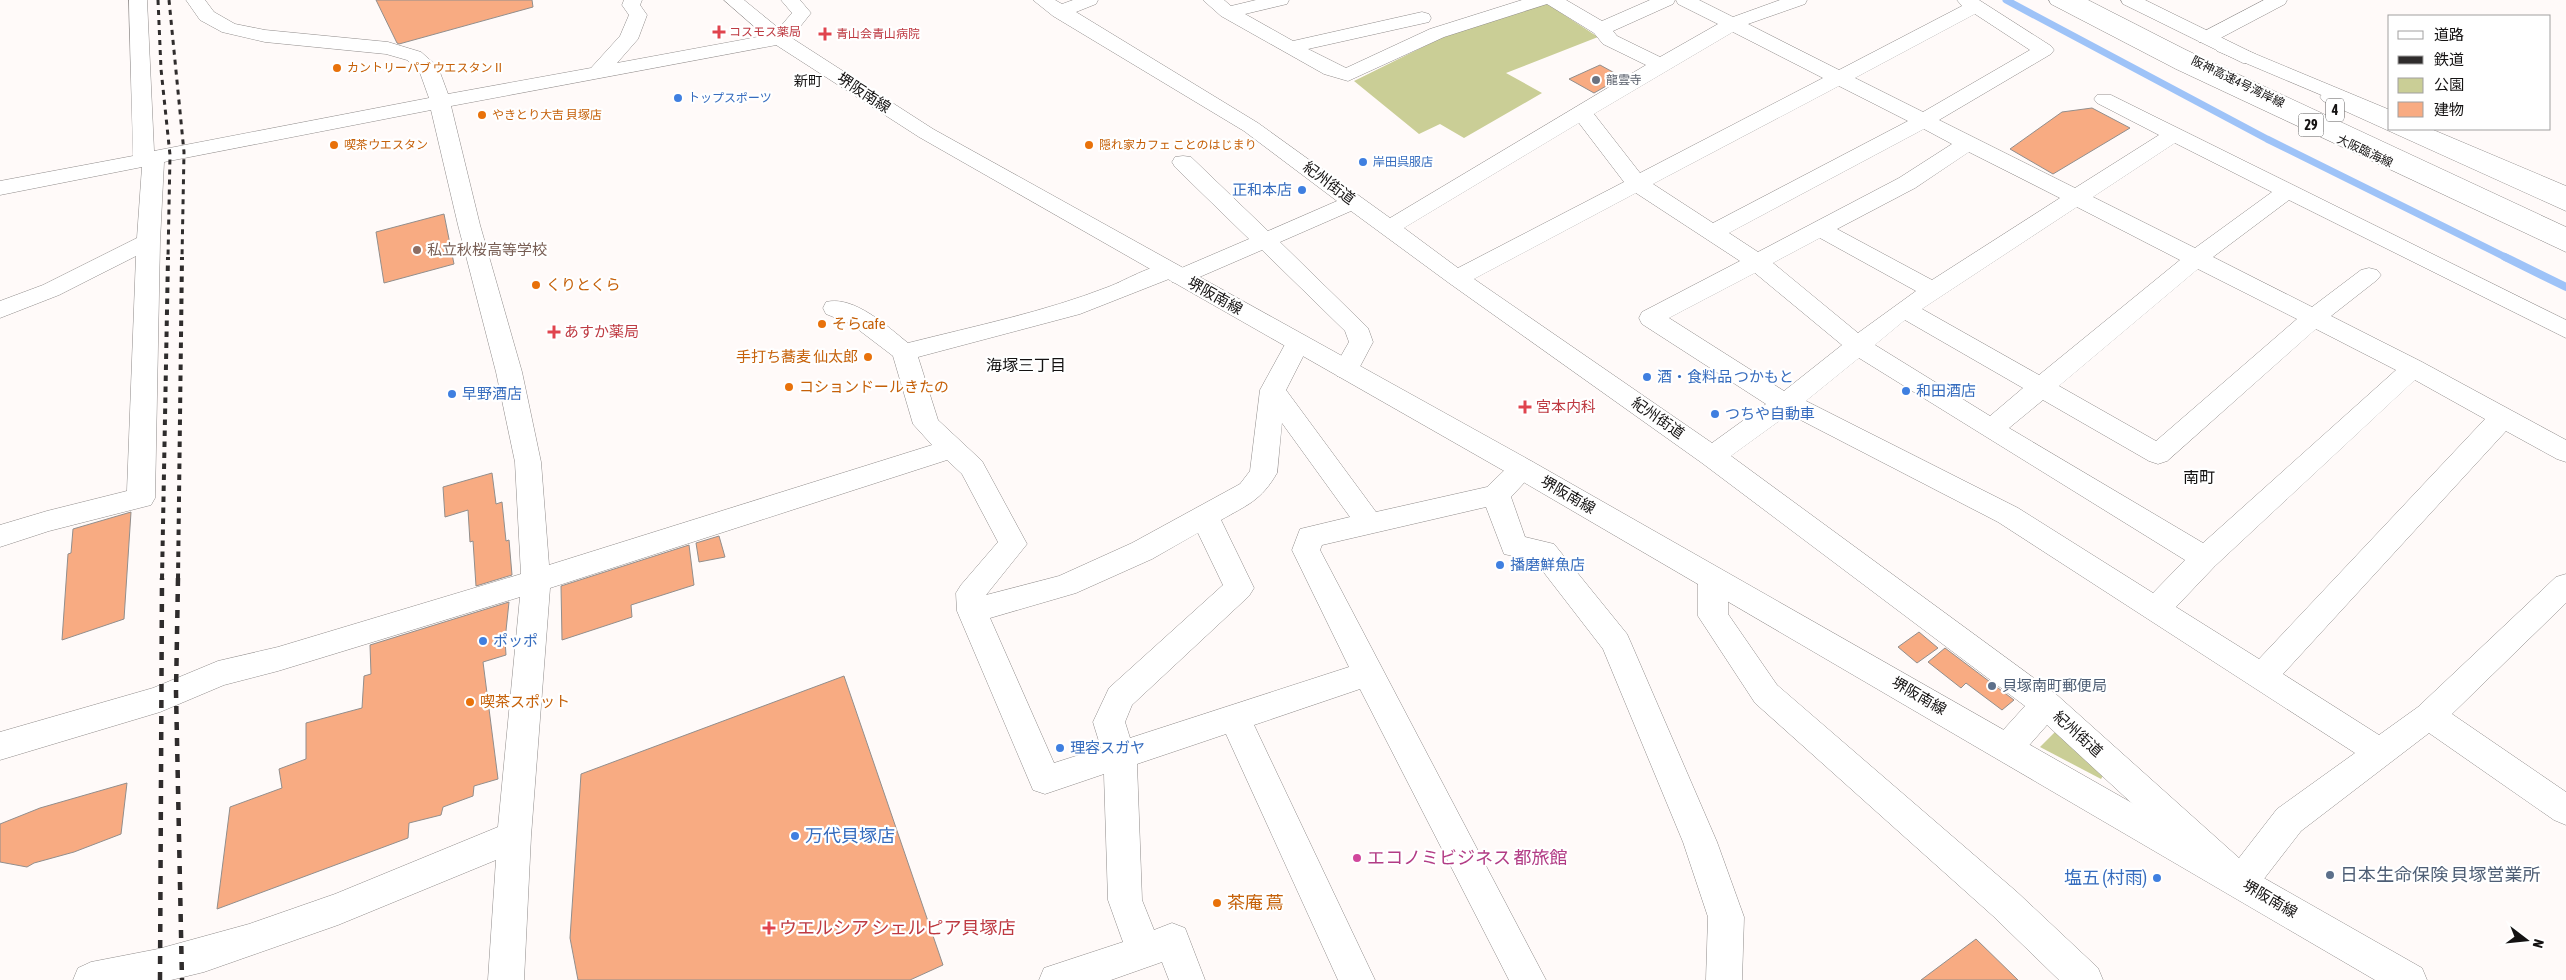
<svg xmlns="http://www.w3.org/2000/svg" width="2566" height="980" viewBox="0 0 2566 980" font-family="'Asap Condensed','Noto Sans JP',sans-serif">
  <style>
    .green { fill: #cace96 }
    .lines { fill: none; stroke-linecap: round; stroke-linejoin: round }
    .stream-far1 { stroke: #9ec3f8; stroke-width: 7 }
    .stream { stroke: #9ec3f8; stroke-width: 8 }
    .building { fill: #f8ab82; stroke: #928e8c }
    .minor-casing { stroke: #908c8b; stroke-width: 1 }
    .major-casing { stroke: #908c8b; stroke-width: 1 }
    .highway-casing { stroke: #908c8b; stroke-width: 1 }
    .minor { fill: #fff; fill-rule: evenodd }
    .major { fill: #fff; fill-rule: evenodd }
    .highway { fill: #fff; fill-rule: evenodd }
    .rail-far2 { stroke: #2f2c2c; stroke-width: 3; stroke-dasharray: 5 5; stroke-linecap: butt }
    .rail-far1 { stroke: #2f2c2c; stroke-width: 4; stroke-dasharray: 5.5 5.5; stroke-linecap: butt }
    .rail { stroke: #2f2c2c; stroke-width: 4.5; stroke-dasharray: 8 8; stroke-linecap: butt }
    .health-dot { fill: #e0444e; stroke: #fff; stroke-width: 2 }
    .food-dot { fill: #e8710a; stroke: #fff; stroke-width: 2 }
    .worship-dot { fill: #6b7280; stroke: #fff; stroke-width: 2 }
    .shop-dot { fill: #3f7fe0; stroke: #fff; stroke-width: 2 }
    .education-dot { fill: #8d6e63; stroke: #fff; stroke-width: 2 }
    .service-dot { fill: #5c6f8a; stroke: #fff; stroke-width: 2 }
    .hotel-dot { fill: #d1479c; stroke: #fff; stroke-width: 2 }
    .labels { text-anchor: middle; stroke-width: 4.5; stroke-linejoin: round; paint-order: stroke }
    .far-health-label { font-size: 12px; fill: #be3a42; stroke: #fff; text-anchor: start }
    .far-food-label { font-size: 12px; fill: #c56008; stroke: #fff; text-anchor: start }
    .far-worship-label { font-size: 12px; fill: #5b616d; stroke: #fff; text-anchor: start }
    .far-street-label { font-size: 12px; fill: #141212; stroke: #fff }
    .far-shop-label { font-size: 12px; fill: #366cbe; stroke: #fff; text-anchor: start }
    .far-neighbourhood-label { font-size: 14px; fill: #141212; stroke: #fff }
    .shield { fill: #fff; stroke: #5a5959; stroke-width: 1 }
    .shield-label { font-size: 14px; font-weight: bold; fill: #141212 }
    .street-label { font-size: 15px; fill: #141212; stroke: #fff }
    .shop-label { font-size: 15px; fill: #366cbe; stroke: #fff; text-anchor: start }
    .education-label { font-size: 15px; fill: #785e54; stroke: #fff; text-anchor: start }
    .food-label { font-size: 15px; fill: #c56008; stroke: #fff; text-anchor: start }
    .health-label { font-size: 15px; fill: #be3a42; stroke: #fff; text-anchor: start }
    .service-label { font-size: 15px; fill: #4e5e75; stroke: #fff; text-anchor: start }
    .neighbourhood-label { font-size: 16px; fill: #141212; stroke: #fff }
    .near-shop-label { font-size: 18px; fill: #366cbe; stroke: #fff; text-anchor: start }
    .near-hotel-label { font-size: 18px; fill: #b23c85; stroke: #fff; text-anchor: start }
    .near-service-label { font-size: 18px; fill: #4e5e75; stroke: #fff; text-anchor: start }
    .near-food-label { font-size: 18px; fill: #c56008; stroke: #fff; text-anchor: start }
    .near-health-label { font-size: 18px; fill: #be3a42; stroke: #fff; text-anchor: start }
  </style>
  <rect width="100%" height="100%" fill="#fffaf9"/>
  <!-- green -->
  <g class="green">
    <polygon points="1546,3 1598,37 1506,73 1542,93 1464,138 1440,124 1419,134 1354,81 1441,38"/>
    <polygon points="2057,730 2107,769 2101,779 2040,747"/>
  </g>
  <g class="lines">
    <!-- stream-far1 -->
    <polyline class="stream-far1" points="2006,0 2267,139 2507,258"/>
    <!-- stream -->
    <polyline class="stream" points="2505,257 2566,287"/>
  </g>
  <!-- building -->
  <g class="building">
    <polygon points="376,0 532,0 533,7 399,44 397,43"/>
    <polygon points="1600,65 1622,77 1594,93 1569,79"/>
    <polygon points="2092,108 2130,128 2053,174 2010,149 2062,112"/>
    <polygon points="444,214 454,264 384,283 376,232"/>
    <polygon points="492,473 496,504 502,502 506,541 509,540 512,575 476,586 473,541 470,542 468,510 445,517 443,487"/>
    <polygon points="131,512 124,619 62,640 68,554 71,553 73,529"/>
    <polygon points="719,536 725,557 699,562 696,543"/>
    <polygon points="689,545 694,585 631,605 632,617 562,640 561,586"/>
    <polygon points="509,602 505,640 506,655 483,662 498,779 474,786 473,796 443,807 441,815 409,823 408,838 217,909 230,807 282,788 279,769 306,759 306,723 362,708 364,676 371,674 370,645"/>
    <polygon points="1919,632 1938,648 1917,663 1898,647"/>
    <polygon points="1945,648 2014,700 2002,710 1966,683 1961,688 1928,662"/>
    <polygon points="844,676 943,965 910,980 578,980 570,938 581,774"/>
    <polygon points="127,783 121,834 74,852 34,863 27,867 0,862 0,824 40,808"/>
    <polygon points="1976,939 2018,980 1921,980"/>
  </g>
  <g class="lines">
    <!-- minor casing -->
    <g class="minor-casing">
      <g id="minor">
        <path d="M 129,0 L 147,0 L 154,151 L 429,98 L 419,70 L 407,60 L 386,54 L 265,42 L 222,32 L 200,20 L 186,0 L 205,0 L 214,12 L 235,24 L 265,30 L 388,42 L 421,52 L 438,67 L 448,94 L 591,68 L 620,36 L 629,15 L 622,5 L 624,0 L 642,0 L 640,5 L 647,15 L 638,39 L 617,63 L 774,34 L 792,13 L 781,0 L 800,0 L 811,13 L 787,43 L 451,106 L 480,225 L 522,372 L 541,462 L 549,565 L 932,445 L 913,424 L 893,356 L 851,324 L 826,314 L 823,308 L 826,302 C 854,295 888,327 908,343 C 975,326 1044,312 1108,287 C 1127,280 1158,260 1176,265 L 1179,269 L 1249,239 L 1175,167 L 1172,162 L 1175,157 L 1183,156 L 1191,157 L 1268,231 L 1337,201 L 1244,131 L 1053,16 L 1033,0 L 1055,0 L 1062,4 L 1073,0 L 1098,0 L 1096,4 L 1076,12 L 1258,123 L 1390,218 L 1646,65 L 1603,44 L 1594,33 L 1547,4 L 1444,37 L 1348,81 L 1324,74 L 1221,16 L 1203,0 L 1224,0 L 1231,6 L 1256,0 L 1289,0 L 1287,4 L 1245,14 L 1293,41 L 1422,12 L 1429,14 L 1431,18 L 1429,22 L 1308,49 L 1346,68 L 1430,29 L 1522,0 L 1566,0 L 1602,21 L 1650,0 L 1675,0 L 1673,4 L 1613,31 L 1617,36 L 1660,57 L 1718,24 L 1678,4 L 1676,0 L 1699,0 L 1733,17 L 1780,0 L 1807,0 L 1805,4 L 1748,24 L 1839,70 L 1962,6 L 1957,0 L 1979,0 L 2051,46 L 2054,50 L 2051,54 L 1939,120 L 2075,188 L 2159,135 L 2097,103 L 2094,99 L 2097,95 L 2111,95 L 2566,320 L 2566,338 L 2289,200 L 2213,257 L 2312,307 L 2361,270 L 2369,268 L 2377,270 L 2381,275 L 2377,280 L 2331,316 L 2422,362 L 2566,440 L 2566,462 L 2557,459 L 2506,431 L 2283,674 L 2379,735 L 2418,707 L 2556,577 L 2566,574 L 2566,603 L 2452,714 L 2566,792 L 2566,825 L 2554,820 L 2429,733 L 2301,831 L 2253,893 L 2241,898 L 2229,893 L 2047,725 L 2018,758 L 2007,762 L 1996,758 L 1991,748 L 1996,738 L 2025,706 L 1702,463 L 1449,283 L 1351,211 L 1280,242 L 1368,328 L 1373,342 L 1355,376 L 1346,379 L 1337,376 L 1333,370 L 1349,342 L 1345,331 L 1262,250 L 1188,282 L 1180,284 L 1172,282 L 1169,279 L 1080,314 L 918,357 L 938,420 L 982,461 L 1027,544 L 986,595 L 1059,576 L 1132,543 L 1240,484 L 1250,471 L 1260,390 L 1289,337 L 1298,335 L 1307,337 L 1310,343 L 1286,390 L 1376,512 L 1487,487 L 1513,462 L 1523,459 L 1533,462 L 1537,469 L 1511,497 L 1525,537 L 1554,544 L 1627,634 L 1631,643 L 1717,842 L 1744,917 L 1742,980 L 1706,980 L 1708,917 L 1683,842 L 1603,649 L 1535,561 L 1504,554 L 1486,507 L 1322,545 L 1320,550 L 1546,980 L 1509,980 L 1360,689 L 1254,725 L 1375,980 L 1338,980 L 1226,734 L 1137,764 L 1142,900 L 1154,930 L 1172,923 L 1185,928 L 1205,980 L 1169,980 L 1162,962 L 1111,980 L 1039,980 L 1044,968 L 1123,942 L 1108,900 L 1104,774 L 1045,794 L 1033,790 L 957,611 L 956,593 L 961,585 L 998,542 L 962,474 L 947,460 L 550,588 L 531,836 L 524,980 L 488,980 L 496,860 L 338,925 L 204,972 L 171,980 L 73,980 L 78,968 L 91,962 L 158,949 L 249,924 L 335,894 L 498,827 L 520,597 L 278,671 L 224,685 L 160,712 L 0,760 L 0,732 L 153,688 L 218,661 L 278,647 L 521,574 L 515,462 L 496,372 L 458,225 L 431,110 L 164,162 L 160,241 L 155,498 L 151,505 L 49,531 L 0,547 L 0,525 L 47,511 L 127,491 L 136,256 L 59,295 L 0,318 L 0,301 L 43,285 L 137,238 L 142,167 L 0,195 L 0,181 L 133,156 ZM 1975,14 L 2030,50 L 1923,112 L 1855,78 ZM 1733,32 L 1823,78 L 1640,173 L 1594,114 ZM 1839,86 L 1908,121 L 1713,223 L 1653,184 ZM 1579,123 L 1624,182 L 1458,268 L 1404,228 ZM 1924,129 L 1952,144 L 1899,178 L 1758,252 L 1729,233 ZM 2175,143 L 2272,192 L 2195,248 L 2093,197 ZM 1969,152 L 2060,198 L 1932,280 L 1837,229 L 1915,188 ZM 1636,193 L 1740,261 L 1642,312 L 1639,318 L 1642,324 L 1766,404 L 1712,443 L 1474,279 ZM 2077,207 L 2180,260 L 2039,375 L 1922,309 ZM 1820,238 L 1916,291 L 1858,333 L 1773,263 ZM 2198,269 L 2297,319 L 2156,441 L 2059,386 ZM 1755,273 L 1842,345 L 1784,391 L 1669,318 ZM 1905,320 L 2023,388 L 1990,416 L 1875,345 ZM 2316,329 L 2396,370 L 2203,543 L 2009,428 L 2043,400 L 2149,461 L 2158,464 L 2167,461 ZM 1859,358 L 2185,560 L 2153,593 L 2018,508 L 1806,401 ZM 2415,380 L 2485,419 L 2259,659 L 2176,607 L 2215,566 ZM 1789,414 L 1998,522 L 2355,753 L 2277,809 L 2239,858 L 2057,695 L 1731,456 ZM 1282,423 L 1350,517 L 1300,529 L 1292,550 L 1349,667 L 1130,738 L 1125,722 L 1132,705 L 1249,596 L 1254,588 L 1221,520 C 1247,505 1261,501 1277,473 ZM 1198,533 L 1223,585 L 1109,688 L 1093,722 L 1101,748 L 1054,763 L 990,618 L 1076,593 L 1152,559 Z"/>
        <polygon points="2264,0 2287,0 2285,4 2213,42 2199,42 2196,38 2199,34"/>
        <polygon points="1713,569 1723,572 1728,580 1728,614 1777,685 2017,892 2098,968 2103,980 2059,980 1993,916 1755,703 1698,616 1698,580 1703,572"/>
      </g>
    </g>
    <!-- major casing -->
    <g class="major-casing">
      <g id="major">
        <polygon points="724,0 744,0 787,35 933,129 1533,462 2422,968 2427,980 2375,980 1513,476 919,137 773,43"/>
        <polygon points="2049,0 2072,0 2190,61 2566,236 2566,252 2176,69 2051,4"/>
        <polygon points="2121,0 2145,0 2257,55 2260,59 2257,63 2243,63 2123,4"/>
        <polygon points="2330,91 2390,117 2390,129 2415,129 2566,196 2566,211 2323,101 2320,97 2323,93"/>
      </g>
    </g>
    <!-- highway casing -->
    <g class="highway-casing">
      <g id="highway">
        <polygon points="2065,0 2088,0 2186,50 2566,227 2566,243 2172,58 2067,4"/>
        <polygon points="2224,41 2390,110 2390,124 2217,51 2214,47 2217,43"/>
        <polygon points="2404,129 2431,129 2566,186 2566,201 2407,133"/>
      </g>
    </g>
    <!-- minor -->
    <use href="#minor" class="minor"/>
    <!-- major -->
    <use href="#major" class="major"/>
    <!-- highway -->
    <use href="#highway" class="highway"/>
    <!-- rail-far2 -->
    <g class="rail-far2">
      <polyline points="158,0 161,69 170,155 168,258"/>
      <polyline points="169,0 184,152 182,258"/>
    </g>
    <!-- rail-far1 -->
    <g class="rail-far1">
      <polyline points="162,579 168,257"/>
      <polyline points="178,579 182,257"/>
    </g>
    <!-- rail -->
    <g class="rail">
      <polyline points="178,578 176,692 182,980"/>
      <polyline points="160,980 162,578"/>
    </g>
  </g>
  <!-- markers -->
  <g class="health-dot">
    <path d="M716.5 24.5h5v5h5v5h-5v5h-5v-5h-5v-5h5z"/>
    <path d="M822.5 26.5h5v5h5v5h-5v5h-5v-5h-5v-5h5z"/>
    <path d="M551.5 324.5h5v5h5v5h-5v5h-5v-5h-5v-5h5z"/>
    <path d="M1522.5 399.5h5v5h5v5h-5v5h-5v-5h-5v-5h5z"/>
    <path d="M766.5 920.5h5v5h5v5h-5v5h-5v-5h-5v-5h5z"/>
  </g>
  <g class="food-dot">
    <circle cx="337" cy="68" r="5"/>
    <circle cx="482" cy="115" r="5"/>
    <circle cx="334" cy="145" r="5"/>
    <circle cx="1089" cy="145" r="5"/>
    <circle cx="536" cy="285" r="5"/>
    <circle cx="822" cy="324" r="5"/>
    <circle cx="868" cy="357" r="5"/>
    <circle cx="789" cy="387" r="5"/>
    <circle cx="470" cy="702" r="5"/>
    <circle cx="1217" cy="903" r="5"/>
  </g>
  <circle class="worship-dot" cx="1596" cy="80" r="5"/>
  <g class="shop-dot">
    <circle cx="678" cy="98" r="5"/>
    <circle cx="1363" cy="162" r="5"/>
    <circle cx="1302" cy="190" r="5"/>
    <circle cx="1647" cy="377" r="5"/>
    <circle cx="1906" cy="391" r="5"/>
    <circle cx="452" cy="394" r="5"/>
    <circle cx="1715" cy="414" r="5"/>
    <circle cx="1500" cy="565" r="5"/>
    <circle cx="483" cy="641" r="5"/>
    <circle cx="1060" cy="748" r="5"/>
    <circle cx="795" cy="836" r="5"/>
    <circle cx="2157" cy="878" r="5"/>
  </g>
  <circle class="education-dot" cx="417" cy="250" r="5"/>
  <g class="service-dot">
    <circle cx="1992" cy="686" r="5"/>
    <circle cx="2330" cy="875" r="5"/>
  </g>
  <circle class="hotel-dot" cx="1357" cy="858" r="5"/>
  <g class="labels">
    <!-- far-health labels -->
    <g class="far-health-label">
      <text x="729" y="36">コスモス薬局</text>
      <text x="836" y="38">青山会青山病院</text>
    </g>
    <!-- far-food labels -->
    <g class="far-food-label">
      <text x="347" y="72">カントリーパブ ウエスタンⅡ</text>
      <text x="492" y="119">やきとり大吉 貝塚店</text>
      <text x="344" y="149">喫茶ウエスタン</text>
      <text x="1099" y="149">隠れ家カフェ ことのはじまり</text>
    </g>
    <!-- far-worship labels -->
    <g class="far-worship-label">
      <text x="1606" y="84">龍雲寺</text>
    </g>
    <!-- far-street labels -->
    <g class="far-street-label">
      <text transform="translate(2238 82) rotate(26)" y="4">阪神高速4号湾岸線</text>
      <text transform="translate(2365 151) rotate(25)" y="4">大阪臨海線</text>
    </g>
    <!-- far-shop labels -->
    <g class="far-shop-label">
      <text x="688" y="102">トップスポーツ</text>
      <text x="1373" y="166">岸田呉服店</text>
    </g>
    <!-- far-neighbourhood labels -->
    <g class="far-neighbourhood-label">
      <text x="808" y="86">新町</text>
    </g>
    <!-- shield labels -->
    <g class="shield">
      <rect x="2326" y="98.5" width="18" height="23" rx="4"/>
      <rect x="2298.5" y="113.5" width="25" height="23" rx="4"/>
    </g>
    <g class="shield-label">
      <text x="2335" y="115">4</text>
      <text x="2311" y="130">29</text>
    </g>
    <!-- street labels -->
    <g class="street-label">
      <text transform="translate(864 93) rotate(33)" y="5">堺阪南線</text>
      <text transform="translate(1329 183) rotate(37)" y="5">紀州街道</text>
      <text transform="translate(1215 296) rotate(29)" y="5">堺阪南線</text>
      <text transform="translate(1658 418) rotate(35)" y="5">紀州街道</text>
      <text transform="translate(1568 495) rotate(30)" y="5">堺阪南線</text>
      <text transform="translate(1919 696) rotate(30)" y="5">堺阪南線</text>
      <text transform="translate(2078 734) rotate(42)" y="5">紀州街道</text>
      <text transform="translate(2270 899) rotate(30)" y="5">堺阪南線</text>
    </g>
    <!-- shop labels -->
    <g class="shop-label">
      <text x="1292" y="195" text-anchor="end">正和本店</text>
      <text x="1657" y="382">酒・食料品 つかもと</text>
      <text x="1916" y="396">和田酒店</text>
      <text x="462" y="399">早野酒店</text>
      <text x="1725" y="419">つちや自動車</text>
      <text x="1510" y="570">播磨鮮魚店</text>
      <text x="493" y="646">ポッポ</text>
      <text x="1070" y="753">理容スガヤ</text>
    </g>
    <!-- education labels -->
    <g class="education-label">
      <text x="427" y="255">私立秋桜高等学校</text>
    </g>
    <!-- food labels -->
    <g class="food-label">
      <text x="546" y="290">くりとくら</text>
      <text x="832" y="329">そらcafe</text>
      <text x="858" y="362" text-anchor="end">手打ち蕎麦 仙太郎</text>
      <text x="799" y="392">コションドールきたの</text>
      <text x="480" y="707">喫茶スポット</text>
    </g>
    <!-- health labels -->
    <g class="health-label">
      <text x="564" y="337">あすか薬局</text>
      <text x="1536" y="412">宮本内科</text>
    </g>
    <!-- service labels -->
    <g class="service-label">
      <text x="2002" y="691">貝塚南町郵便局</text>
    </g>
    <!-- neighbourhood labels -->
    <g class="neighbourhood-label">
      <text x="1026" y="371">海塚三丁目</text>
      <text x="2199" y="483">南町</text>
    </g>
    <!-- near-shop labels -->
    <g class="near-shop-label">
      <text x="805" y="842">万代貝塚店</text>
      <text x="2147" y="884" text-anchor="end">塩五 (村雨)</text>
    </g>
    <!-- near-hotel labels -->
    <g class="near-hotel-label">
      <text x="1367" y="864">エコノミビジネス 都旅館</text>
    </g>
    <!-- near-service labels -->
    <g class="near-service-label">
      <text x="2340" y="881">日本生命保険 貝塚営業所</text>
    </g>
    <!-- near-food labels -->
    <g class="near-food-label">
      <text x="1227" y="909">茶庵 蔦</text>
    </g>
    <!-- near-health labels -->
    <g class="near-health-label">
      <text x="779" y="934">ウエルシア シェルピア貝塚店</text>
    </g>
  </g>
  <!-- legend -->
  <rect x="2388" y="15" width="162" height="115" fill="#ffffff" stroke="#a1a0a0"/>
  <rect x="2398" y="31" width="25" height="8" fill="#ffffff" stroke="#a1a0a0"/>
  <text x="2434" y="40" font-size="15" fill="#141212">道路</text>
  <rect x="2398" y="56" width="25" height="8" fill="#2f2c2c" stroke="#a1a0a0"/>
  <text x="2434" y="65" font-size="15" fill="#141212">鉄道</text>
  <rect x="2398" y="78" width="25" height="15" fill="#cace96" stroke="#a1a0a0"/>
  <text x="2434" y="90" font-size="15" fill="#141212">公園</text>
  <rect x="2398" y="102" width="25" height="15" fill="#f8ab82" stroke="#a1a0a0"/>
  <text x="2434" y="115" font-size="15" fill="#141212">建物</text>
  <!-- north arrow -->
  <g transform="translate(2526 940) rotate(106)" stroke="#ffffff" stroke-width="4" paint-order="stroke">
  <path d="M0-4L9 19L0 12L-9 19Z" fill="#141212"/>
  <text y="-8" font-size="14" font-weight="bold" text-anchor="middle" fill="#141212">N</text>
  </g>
</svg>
